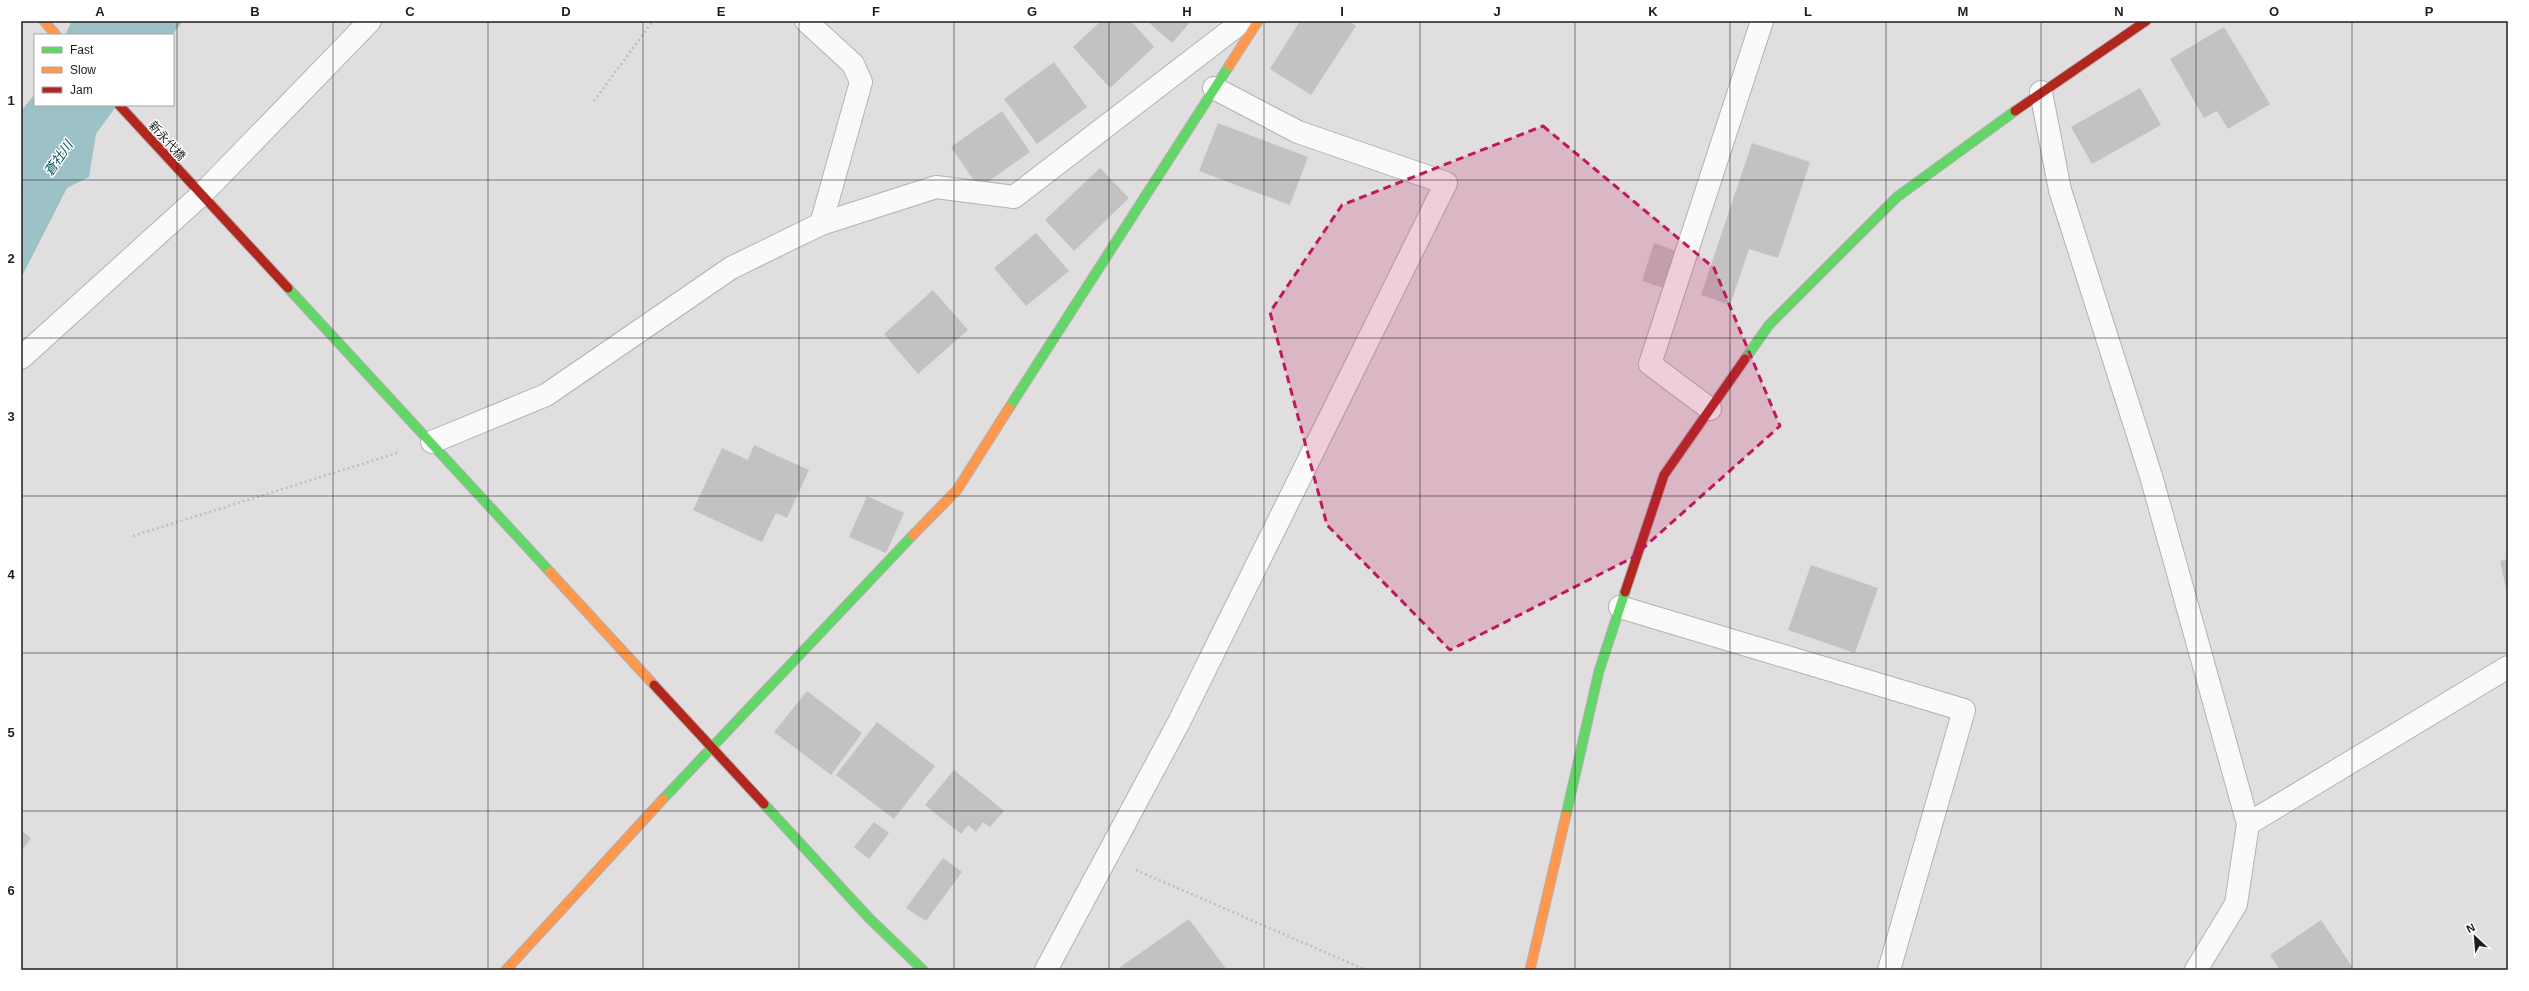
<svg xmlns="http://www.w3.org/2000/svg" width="2529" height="991" viewBox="0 0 2529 991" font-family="Helvetica,'Noto Sans JP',sans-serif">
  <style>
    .water { fill: #9cc1c6 }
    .building { fill: #c3c1c2 }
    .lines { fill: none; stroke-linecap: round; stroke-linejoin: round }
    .street-casing { stroke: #b3b1b1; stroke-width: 24 }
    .fast-casing { stroke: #b3b1b1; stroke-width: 11 }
    .slow-casing { stroke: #b3b1b1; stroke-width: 11 }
    .jam-casing { stroke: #b3b1b1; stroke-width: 11 }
    .path { stroke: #bfbdbd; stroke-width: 2.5; stroke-dasharray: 2 3; stroke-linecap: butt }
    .street { stroke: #fafafa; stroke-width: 22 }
    .fast { stroke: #63d668; stroke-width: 9 }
    .slow { stroke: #ff974d; stroke-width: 9 }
    .jam { stroke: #b3261e; stroke-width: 9 }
    .marked { fill: #c2185b; fill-opacity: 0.2; stroke: #c2185b; stroke-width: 3; stroke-dasharray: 8 5; stroke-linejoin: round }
    .grid { fill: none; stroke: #1f1d1e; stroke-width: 1; stroke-opacity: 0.55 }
    .labels { text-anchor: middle; stroke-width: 3; stroke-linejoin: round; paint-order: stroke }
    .street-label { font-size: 12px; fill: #1f1d1e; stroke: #fff }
    .water-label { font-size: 13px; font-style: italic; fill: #05575f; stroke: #fff }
    .neatline { fill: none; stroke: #1f1d1e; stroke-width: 1.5 }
    .grid-label { font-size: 13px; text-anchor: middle; font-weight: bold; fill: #1f1d1e }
  </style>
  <rect width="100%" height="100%" fill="#e1dedf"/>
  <!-- water -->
  <g class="water">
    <polygon points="72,21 183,21 172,35 65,35"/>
    <polygon points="35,94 35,105 117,105 96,134 89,177 67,188 21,278 21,111"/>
  </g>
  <!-- building -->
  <g class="building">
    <polygon points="1101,21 1131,21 1154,47 1110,88 1073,47"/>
    <polygon points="1147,21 1191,21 1172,43"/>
    <polygon points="1300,21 1349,21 1356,26 1311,95 1270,69"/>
    <polygon points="2224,27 2270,104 2228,129 2217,111 2204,118 2170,59"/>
    <polygon points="1054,62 1087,107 1037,144 1004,99"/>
    <polygon points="2140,88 2161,125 2092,164 2071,127"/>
    <polygon points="1002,111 1030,152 979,188 951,147"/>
    <polygon points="1218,123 1308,157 1290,205 1199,171"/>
    <polygon points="1752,143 1810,162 1778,258 1749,249 1730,305 1701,295"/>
    <polygon points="1100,168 1129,198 1074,251 1045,220"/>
    <polygon points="1036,233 1069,271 1026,306 994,268"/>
    <polygon points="1654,243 1682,253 1669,290 1642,281"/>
    <polygon points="933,290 968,330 918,374 884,334"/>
    <polygon points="754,445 809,470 787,518 776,513 762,542 693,510 722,448 748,460"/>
    <polygon points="867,496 904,513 886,553 849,537"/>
    <polygon points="2508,559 2508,593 2507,593 2500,561"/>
    <polygon points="1811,565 1878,588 1855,653 1788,630"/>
    <polygon points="807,691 862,733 831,775 774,732"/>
    <polygon points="877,722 935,766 894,819 836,775"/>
    <polygon points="954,770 1004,811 990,827 983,822 976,832 968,825 961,834 925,805"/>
    <polygon points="874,822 889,833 869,859 854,847"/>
    <polygon points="21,830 31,838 21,852"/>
    <polygon points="943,858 962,872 926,921 906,908"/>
    <polygon points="1189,919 1227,970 1116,970"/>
    <polygon points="2321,920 2353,968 2349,970 2280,970 2270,955"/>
  </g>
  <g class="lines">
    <!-- street casing -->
    <g class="street-casing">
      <g id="street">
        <polyline points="2041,92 2060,190 2151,476 2248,824 2236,904 2196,970"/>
        <polyline points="821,224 936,187 1014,197 1243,21"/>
        <polyline points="21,358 201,195 370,21"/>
        <polyline points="1710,409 1650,364 1762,21"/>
        <polyline points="432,442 546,395 731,268 821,224 861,82 853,64 806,21"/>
        <polyline points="1620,607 1964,710 1889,970"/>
        <polyline points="2248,824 2508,667"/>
        <polyline points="1046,970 1179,722 1446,183 1298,132 1214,88"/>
      </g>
    </g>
    <!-- fast casing -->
    <g class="fast-casing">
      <g id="fast">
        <polyline points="288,288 550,572"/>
        <polyline points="1745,359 1769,325 1897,197 2015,111"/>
        <polyline points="1009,408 1229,66"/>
        <polyline points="663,799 913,535"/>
        <polyline points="764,804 869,918 923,970"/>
        <polyline points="1566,815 1599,671 1625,592"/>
      </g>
    </g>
    <!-- slow casing -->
    <g class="slow-casing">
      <g id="slow">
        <polyline points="44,21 56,35"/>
        <polyline points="1229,66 1258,21"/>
        <polyline points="913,535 957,490 1009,408"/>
        <polyline points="550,572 654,685"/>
        <polyline points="506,970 663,799"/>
        <polyline points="1530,970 1566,815"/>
      </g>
    </g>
    <!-- jam casing -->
    <g class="jam-casing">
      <g id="jam">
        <polyline points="119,105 288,288"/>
        <polyline points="2015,111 2146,21"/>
        <polyline points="1625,592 1664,475 1745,359"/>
        <polyline points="654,685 764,804"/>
      </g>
    </g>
    <!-- path -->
    <g class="path">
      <polyline points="594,101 653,21"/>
      <polyline points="133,536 397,453"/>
      <polyline points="1136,870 1366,970"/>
    </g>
    <!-- street -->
    <use href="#street" class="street"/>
    <!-- fast -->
    <use href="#fast" class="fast"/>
    <!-- slow -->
    <use href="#slow" class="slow"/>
    <!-- jam -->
    <use href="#jam" class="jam"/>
  </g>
  <!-- marked area -->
  <path class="marked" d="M 1543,126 L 1714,268 L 1780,426 L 1632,558 L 1450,650 L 1327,525 L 1270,312 L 1342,205 Z"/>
  <!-- grid -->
  <path class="grid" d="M 177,21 L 177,970M 333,21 L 333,970M 488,21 L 488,970M 643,21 L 643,970M 799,21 L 799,970M 954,21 L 954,970M 1109,21 L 1109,970M 1264,21 L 1264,970M 1420,21 L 1420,970M 1575,21 L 1575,970M 1730,21 L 1730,970M 1886,21 L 1886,970M 2041,21 L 2041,970M 2196,21 L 2196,970M 2352,21 L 2352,970M 21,180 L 2508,180M 21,338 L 2508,338M 21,496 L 2508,496M 21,653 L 2508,653M 21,811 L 2508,811"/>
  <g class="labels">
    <!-- street labels -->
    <g class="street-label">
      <text transform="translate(167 141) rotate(48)" y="4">新永代橋</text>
    </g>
    <!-- water labels -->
    <g class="water-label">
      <text transform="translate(58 158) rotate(-55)" y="5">蒼社川</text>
    </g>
  </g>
  <!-- border -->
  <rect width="2529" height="991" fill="none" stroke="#ffffff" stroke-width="44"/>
  <!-- legend -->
  <rect x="34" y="34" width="140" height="72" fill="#ffffff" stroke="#a5a5a5"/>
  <rect x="42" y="47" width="20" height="6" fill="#63d668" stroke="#a5a5a5"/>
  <text x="70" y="54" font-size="12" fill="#1f1d1e">Fast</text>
  <rect x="42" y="67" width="20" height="6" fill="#ff974d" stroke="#a5a5a5"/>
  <text x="70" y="74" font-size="12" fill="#1f1d1e">Slow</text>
  <rect x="42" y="87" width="20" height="6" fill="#b3261e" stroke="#a5a5a5"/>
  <text x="70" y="94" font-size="12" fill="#1f1d1e">Jam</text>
  <!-- north arrow -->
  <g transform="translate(2475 937) rotate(334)" stroke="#ffffff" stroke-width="3" paint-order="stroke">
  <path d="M0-3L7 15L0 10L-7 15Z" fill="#1f1d1e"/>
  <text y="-6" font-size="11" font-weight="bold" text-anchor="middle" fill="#1f1d1e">N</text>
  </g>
  <rect x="22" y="22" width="2485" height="947" class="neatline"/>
  <g class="grid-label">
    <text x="100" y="16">A</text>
    <text x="255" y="16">B</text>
    <text x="410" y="16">C</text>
    <text x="566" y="16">D</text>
    <text x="721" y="16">E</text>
    <text x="876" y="16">F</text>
    <text x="1032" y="16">G</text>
    <text x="1187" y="16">H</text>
    <text x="1342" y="16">I</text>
    <text x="1497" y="16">J</text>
    <text x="1653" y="16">K</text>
    <text x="1808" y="16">L</text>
    <text x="1963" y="16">M</text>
    <text x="2119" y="16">N</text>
    <text x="2274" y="16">O</text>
    <text x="2429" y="16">P</text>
    <text x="11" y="105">1</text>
    <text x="11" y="263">2</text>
    <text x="11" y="421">3</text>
    <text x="11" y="579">4</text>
    <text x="11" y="737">5</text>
    <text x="11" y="895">6</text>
  </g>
</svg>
